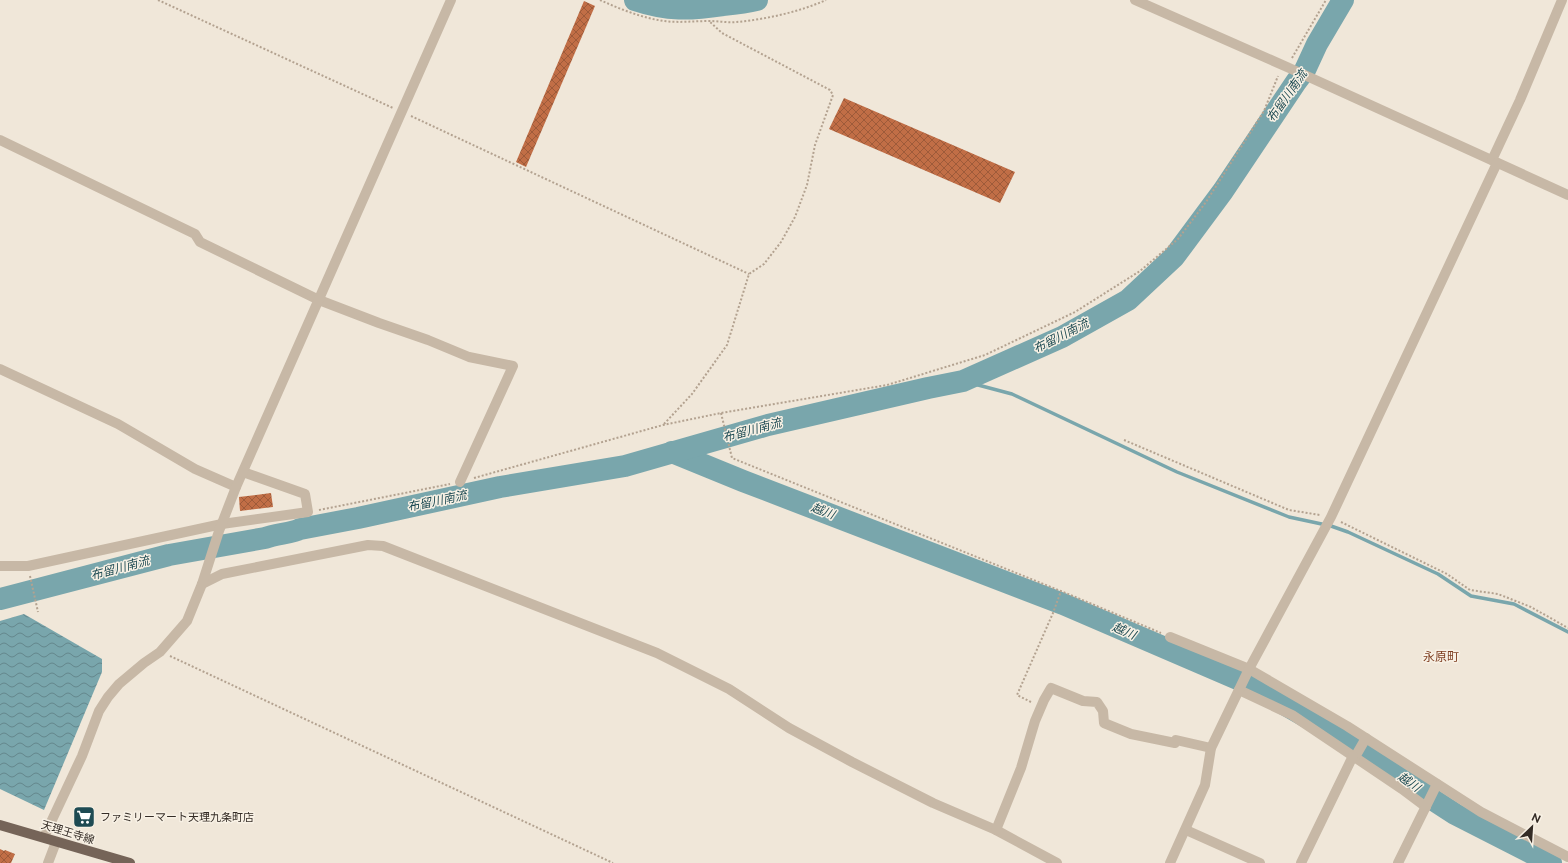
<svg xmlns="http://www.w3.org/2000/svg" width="1568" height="863" viewBox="0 0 1568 863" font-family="Raleway,'Noto Sans JP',sans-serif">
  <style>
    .water { fill: url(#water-waves) }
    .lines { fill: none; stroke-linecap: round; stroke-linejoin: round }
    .stream { stroke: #79a6ac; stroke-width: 3.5 }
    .river { stroke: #79a6ac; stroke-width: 22 }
    .building { fill: url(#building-cross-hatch) }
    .path { stroke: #b3a290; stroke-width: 2; stroke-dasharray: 2 2; stroke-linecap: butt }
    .minor { stroke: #c7b8a6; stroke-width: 10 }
    .major { stroke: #756458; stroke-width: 10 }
    .labels { text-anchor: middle; stroke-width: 3; stroke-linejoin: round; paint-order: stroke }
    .poi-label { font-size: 11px; fill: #342c26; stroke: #f8f1e5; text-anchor: start }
    .street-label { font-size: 11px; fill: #342c26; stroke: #f8f1e5 }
    .water-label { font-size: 12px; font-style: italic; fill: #1e4b53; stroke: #f8f1e5 }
    .neighbourhood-label { font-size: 12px; fill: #7f4023; stroke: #f8f1e5 }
  </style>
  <defs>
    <pattern id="water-waves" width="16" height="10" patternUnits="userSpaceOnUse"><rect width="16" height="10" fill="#79a6ac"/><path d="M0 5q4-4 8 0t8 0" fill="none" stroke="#64878c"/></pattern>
    <pattern id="building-cross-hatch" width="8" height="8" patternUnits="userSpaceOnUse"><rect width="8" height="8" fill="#c16e46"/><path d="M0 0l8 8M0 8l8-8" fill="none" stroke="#9e5b3a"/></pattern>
  </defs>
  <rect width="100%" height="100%" fill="#f0e7d9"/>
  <!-- water -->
  <polygon class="water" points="24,614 102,659 102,672 44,810 0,789 0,621"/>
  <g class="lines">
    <!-- stream -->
    <polyline class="stream" points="963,381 1012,394 1177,472 1289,517 1331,526 1348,532 1438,574 1471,596 1514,604 1568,632"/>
    <!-- river -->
    <g class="river">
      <path d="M 635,0 C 668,11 690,10 723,5 C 735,4 746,3 757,0"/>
      <polyline points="672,452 743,481 1063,604 1249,684 1357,746 1435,801 1455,814 1551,863"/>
      <path d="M 0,599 L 169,555 L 265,538 C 275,534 293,533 300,529 L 358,518 L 500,487 L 625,466 L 768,425 L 928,388 L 963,381 L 1062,337 L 1128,300 L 1174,257 L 1223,191 L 1296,82 L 1305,70 L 1317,44 L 1343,0"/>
    </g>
  </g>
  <!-- building -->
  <g class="building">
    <polygon points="584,1 595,6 526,167 516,162"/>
    <polygon points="844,98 1015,172 1000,203 829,129"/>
    <polygon points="271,493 273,507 240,511 239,497"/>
    <polygon points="0,849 4,851 5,850 15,854 11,863 0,863"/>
  </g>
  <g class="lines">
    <!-- path -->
    <g class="path">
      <polyline points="158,0 393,108"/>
      <path d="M 600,0 C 620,9 642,18 664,21 C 679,23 694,21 710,21 C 719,21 728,23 737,22 C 767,19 799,12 826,0"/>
      <polyline points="1292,58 1326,0"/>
      <polyline points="411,116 749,274"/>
      <polyline points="721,413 732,458 1061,591 1161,633"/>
      <polyline points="664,424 692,394 727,345 749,274 764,264 781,242 795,217 807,185 815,145 833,95 830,90 722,33 709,21"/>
      <polyline points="1124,440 1289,510 1320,515"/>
      <polyline points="474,478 663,425 721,413 887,385 985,355 1075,312 1140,271 1178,239 1206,202 1264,111 1278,76"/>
      <polyline points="319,510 450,484"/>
      <polyline points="1341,522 1447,574 1470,590 1498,594 1531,607 1568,628"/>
      <polyline points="30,576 38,612"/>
      <polyline points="170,656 613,863"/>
      <polyline points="1031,702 1017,695 1053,613 1061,591"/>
    </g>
    <!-- minor -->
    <g class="minor">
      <polyline points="1135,0 1287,67 1568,195"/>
      <polyline points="0,140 195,234 200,242 319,300 379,323 428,340 469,357 513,366 460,482"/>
      <polyline points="1492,160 1520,100 1562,0"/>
      <polyline points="0,369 118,424 195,469 236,487"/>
      <polyline points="0,566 28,566 222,524 308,512 305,494 243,472"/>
      <polyline points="202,584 222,574 368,545 383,546 657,653 729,689 789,728 852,762 933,803 996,830 1057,863"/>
      <polyline points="1170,637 1249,669 1347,726 1481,812 1568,857"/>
      <polyline points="1239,690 1292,715 1402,789 1426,807"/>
      <polyline points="1355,757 1366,738"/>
      <polyline points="996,830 1021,768 1035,721 1044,700 1051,688 1083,701 1097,702 1103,711 1104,723 1131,734 1175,743 1176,740 1211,748"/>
      <polyline points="1186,830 1260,863"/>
      <polyline points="44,837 82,756 99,711 108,697 119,684 144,663 160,652 187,621 202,584 219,531 236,487 451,0"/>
      <polyline points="48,863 56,842"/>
      <polyline points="1170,863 1205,785 1211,748 1249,669 1331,517 1497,163"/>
      <polyline points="1301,863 1353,756"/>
      <polyline points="1398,863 1437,784"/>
    </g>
    <!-- major -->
    <polyline class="major" points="0,825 130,863"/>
  </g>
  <!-- icons -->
  <defs>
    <g id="supermarket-square" transform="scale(1.15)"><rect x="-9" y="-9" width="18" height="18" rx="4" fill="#1e4b53" stroke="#f8f1e5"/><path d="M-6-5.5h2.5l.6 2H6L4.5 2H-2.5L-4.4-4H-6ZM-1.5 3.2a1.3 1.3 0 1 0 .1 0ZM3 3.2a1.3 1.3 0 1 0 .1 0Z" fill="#fff"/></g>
  </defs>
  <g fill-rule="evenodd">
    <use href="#supermarket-square" x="84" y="817"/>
  </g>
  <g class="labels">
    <!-- poi labels -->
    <g class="poi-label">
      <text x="100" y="821">ファミリーマート天理九条町店</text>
    </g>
    <!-- street labels -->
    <g class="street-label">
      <text transform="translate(68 832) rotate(17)" y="4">天理王寺線</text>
    </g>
    <!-- water labels -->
    <g class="water-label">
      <text transform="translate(1287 96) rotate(-55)" y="4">布留川南流</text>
      <text transform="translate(1061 336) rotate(-27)" y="4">布留川南流</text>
      <text transform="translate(752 430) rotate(-15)" y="4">布留川南流</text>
      <text transform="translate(437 501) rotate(-12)" y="4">布留川南流</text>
      <text transform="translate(823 511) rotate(21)" y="4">越川</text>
      <text transform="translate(120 568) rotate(-15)" y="4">布留川南流</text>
      <text transform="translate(1124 631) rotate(23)" y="4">越川</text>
      <text transform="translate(1409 782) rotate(35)" y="4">越川</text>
    </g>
    <!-- neighbourhood labels -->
    <g class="neighbourhood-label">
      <text x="1441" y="661">永原町</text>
    </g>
  </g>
  <!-- north arrow -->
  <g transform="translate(1532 827) rotate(25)" stroke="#f8f1e5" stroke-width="3" paint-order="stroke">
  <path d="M0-3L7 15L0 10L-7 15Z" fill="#342c26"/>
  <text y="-6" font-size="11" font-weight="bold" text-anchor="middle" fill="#342c26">N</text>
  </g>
</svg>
